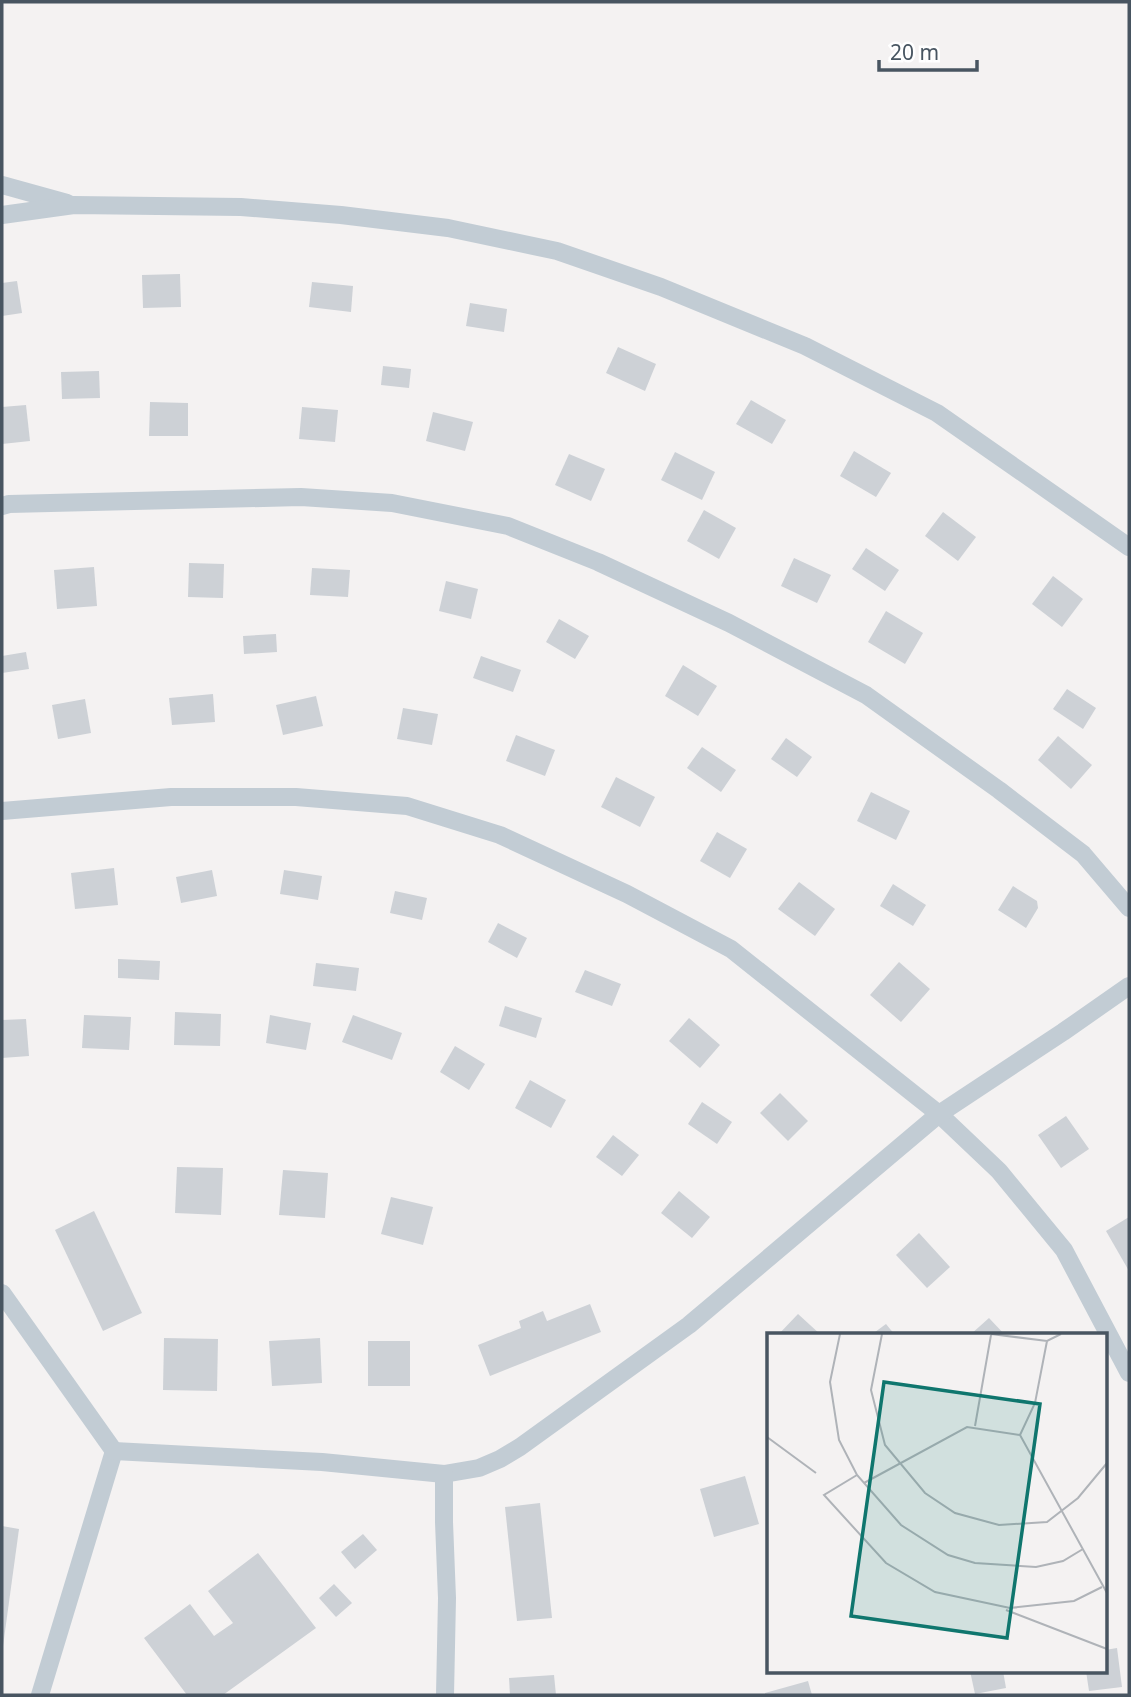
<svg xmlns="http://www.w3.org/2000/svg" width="1131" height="1697" viewBox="0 0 1131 1697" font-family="'Noto Sans',sans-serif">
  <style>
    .building { fill: #cdd1d6 }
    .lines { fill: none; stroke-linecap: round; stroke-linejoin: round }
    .service { stroke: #c2ccd4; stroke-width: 18 }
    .inset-road { fill: none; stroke: #afb3b8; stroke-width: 2 }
    .view { fill: #0f766e; fill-opacity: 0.15; stroke: #0f766e; stroke-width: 3.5 }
    .inset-edge { fill: none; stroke: #485561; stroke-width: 3.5 }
  </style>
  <rect width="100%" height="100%" fill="#f4f2f2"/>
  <!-- building -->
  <g class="building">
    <polygon points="180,274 181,307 143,308 142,275"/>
    <polygon points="17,281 22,313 2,316 2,283"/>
    <polygon points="312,282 353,286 351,312 309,307"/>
    <polygon points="470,303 507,309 504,332 466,326"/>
    <polygon points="618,347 656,364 645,391 606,373"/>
    <polygon points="383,366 411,369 409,388 381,385"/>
    <polygon points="99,371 100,398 62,399 61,372"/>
    <polygon points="751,400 786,420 772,444 736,424"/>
    <polygon points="150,402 188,403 188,436 149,436"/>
    <polygon points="26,405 30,441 2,444 2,407"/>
    <polygon points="302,407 338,410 335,442 299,439"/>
    <polygon points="433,412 473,422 465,451 426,441"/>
    <polygon points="854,451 891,473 876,497 840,476"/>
    <polygon points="675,452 715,472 702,500 661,480"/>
    <polygon points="569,454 605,469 591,501 555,485"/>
    <polygon points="704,510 736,528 719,559 687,541"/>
    <polygon points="943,512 976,537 958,561 925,536"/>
    <polygon points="866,548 899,570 885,591 852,569"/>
    <polygon points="794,558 831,575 817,603 781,586"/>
    <polygon points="189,563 224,564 223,598 188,597"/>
    <polygon points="94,567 97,606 57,609 54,570"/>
    <polygon points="312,568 350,570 348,597 310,595"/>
    <polygon points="1053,576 1083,599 1062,627 1032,604"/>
    <polygon points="446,581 478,589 471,619 439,611"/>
    <polygon points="886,611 923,633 905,664 868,642"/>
    <polygon points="559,619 589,636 575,659 546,642"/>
    <polygon points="276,634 277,652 244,654 243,636"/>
    <polygon points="26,652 29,669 2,673 2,656"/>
    <polygon points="481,656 521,670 513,692 473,678"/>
    <polygon points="683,665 717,686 698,716 665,696"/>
    <polygon points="1067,689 1096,708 1083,729 1053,709"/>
    <polygon points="213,694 215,722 172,725 169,698"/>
    <polygon points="316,696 323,726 283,735 276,705"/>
    <polygon points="85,699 91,733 58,739 52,705"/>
    <polygon points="403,708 438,714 432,745 397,739"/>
    <polygon points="516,735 555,750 545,776 506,761"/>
    <polygon points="1058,736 1092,765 1071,789 1038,760"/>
    <polygon points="786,738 812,757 797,777 771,759"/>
    <polygon points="702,747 736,770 721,792 687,768"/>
    <polygon points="616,777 655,797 640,827 601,807"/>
    <polygon points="871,792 910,811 896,840 857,821"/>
    <polygon points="717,832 747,849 730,878 700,861"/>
    <polygon points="114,868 118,905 75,909 71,873"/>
    <polygon points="212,870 217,896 181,903 176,877"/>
    <polygon points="284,870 322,876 318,900 280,894"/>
    <polygon points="799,882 835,909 815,936 778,909"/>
    <polygon points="893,884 926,905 913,926 880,906"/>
    <polygon points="1013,886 1037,901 1038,908 1026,928 998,910"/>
    <polygon points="395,891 427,898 422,920 390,913"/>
    <polygon points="498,923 527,938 517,958 488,942"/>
    <polygon points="118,959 160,961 159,980 118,978"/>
    <polygon points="899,962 930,989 901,1022 870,995"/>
    <polygon points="316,963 359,968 356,991 313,986"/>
    <polygon points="585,970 621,984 612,1006 575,992"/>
    <polygon points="505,1006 542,1018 536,1038 499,1026"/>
    <polygon points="175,1012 221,1014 220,1046 174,1045"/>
    <polygon points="84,1015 131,1017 129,1050 82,1048"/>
    <polygon points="270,1015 311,1023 306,1050 266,1043"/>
    <polygon points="353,1015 402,1033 392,1060 342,1042"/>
    <polygon points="689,1018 720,1045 700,1068 669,1041"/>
    <polygon points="26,1019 29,1056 2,1058 2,1020"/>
    <polygon points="455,1046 485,1064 469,1090 440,1072"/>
    <polygon points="530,1080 566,1100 551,1128 515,1108"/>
    <polygon points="780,1093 808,1121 788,1141 760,1113"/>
    <polygon points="702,1102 732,1122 717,1144 688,1124"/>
    <polygon points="1066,1116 1089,1149 1061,1168 1038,1135"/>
    <polygon points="613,1135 639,1155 622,1176 596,1157"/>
    <polygon points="177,1167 223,1168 221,1215 175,1213"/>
    <polygon points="283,1170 328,1173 325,1218 279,1215"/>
    <polygon points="679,1191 710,1217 692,1238 661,1213"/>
    <polygon points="391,1197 433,1207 423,1245 381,1234"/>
    <polygon points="94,1211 142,1313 103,1331 55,1230"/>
    <polygon points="1129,1217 1129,1271 1106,1231"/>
    <polygon points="919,1233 950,1267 927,1288 896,1255"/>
    <polygon points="590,1304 601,1332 490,1376 478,1345 521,1328 519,1321 543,1311 547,1321"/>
    <polygon points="798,1314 821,1335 778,1335"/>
    <polygon points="989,1318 1005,1335 970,1335"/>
    <polygon points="886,1324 895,1335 871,1335"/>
    <polygon points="164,1338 218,1339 217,1391 163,1390"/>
    <polygon points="320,1338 322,1383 272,1386 269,1341"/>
    <rect x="368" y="1341" width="42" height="45"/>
    <polygon points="745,1476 759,1524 714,1537 700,1489"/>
    <polygon points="540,1503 552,1618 517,1621 505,1507"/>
    <polygon points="2,1526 19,1529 3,1646 2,1646"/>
    <polygon points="363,1534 377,1550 355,1569 341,1552"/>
    <polygon points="258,1553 316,1628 223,1695 187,1695 144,1638 190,1604 214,1636 233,1623 208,1591"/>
    <polygon points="334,1584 352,1603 336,1617 319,1598"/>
    <polygon points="1117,1648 1122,1687 1089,1691 1086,1671 1105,1671 1105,1650"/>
    <polygon points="970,1671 1003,1671 1006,1688 975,1694"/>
    <polygon points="554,1675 556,1695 510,1695 509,1678"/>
    <polygon points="808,1681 812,1695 765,1695 765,1693"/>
  </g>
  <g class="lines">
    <!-- service -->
    <g class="service">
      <polyline points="2,185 67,203"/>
      <polyline points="2,215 74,205 241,207 341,215 448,228 557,251 661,287 805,346 937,413 1129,547"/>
      <polyline points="2,506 9,504 301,497 392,503 508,526 598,562 729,623 866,695 999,790 1083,854 1129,908"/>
      <polyline points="2,811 171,797 296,797 407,806 500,835 627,894 731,949 939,1114 999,1171 1064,1250 1129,1373"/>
      <polyline points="2,1293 114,1451 40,1695"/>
      <polyline points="114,1451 322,1462 444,1474 479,1468 500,1459 520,1447 689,1325 939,1114 1063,1032 1129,986"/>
      <polyline points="444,1474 444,1522 447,1598 445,1695"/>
    </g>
  </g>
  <!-- overview -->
  <g transform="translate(767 1333)">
    <rect width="340" height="340" fill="#f4f2f2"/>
    <path class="inset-road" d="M 73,1 L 63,49 L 72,107 L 90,142 L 134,192 L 181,222 L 208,230 L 269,234 L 296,228 L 316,216M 115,1 L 104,57 L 118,112 L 158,160 L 188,180 L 232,192 L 280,189 L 311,165 L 340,130M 224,1 L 280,8 L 294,1M 280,8 L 268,70 L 253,102 L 340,260M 208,93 L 224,2M 0,104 L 49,140M 90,142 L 57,162 L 119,230 L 168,259 L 243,275 L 307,268 L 335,254M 97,150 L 200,94 L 253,102M 239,277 L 340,316"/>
    <path class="view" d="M 117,49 L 273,71 L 240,305 L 84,283 Z"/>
    <rect width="340" height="340" class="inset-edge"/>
  </g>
  <!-- border -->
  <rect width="1131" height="1697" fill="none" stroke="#485561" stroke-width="7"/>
  <!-- scale -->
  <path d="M879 60v10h98v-10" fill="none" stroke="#485561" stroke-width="3.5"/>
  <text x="890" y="60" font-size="21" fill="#485561" stroke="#ffffff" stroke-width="5" paint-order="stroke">20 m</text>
</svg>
